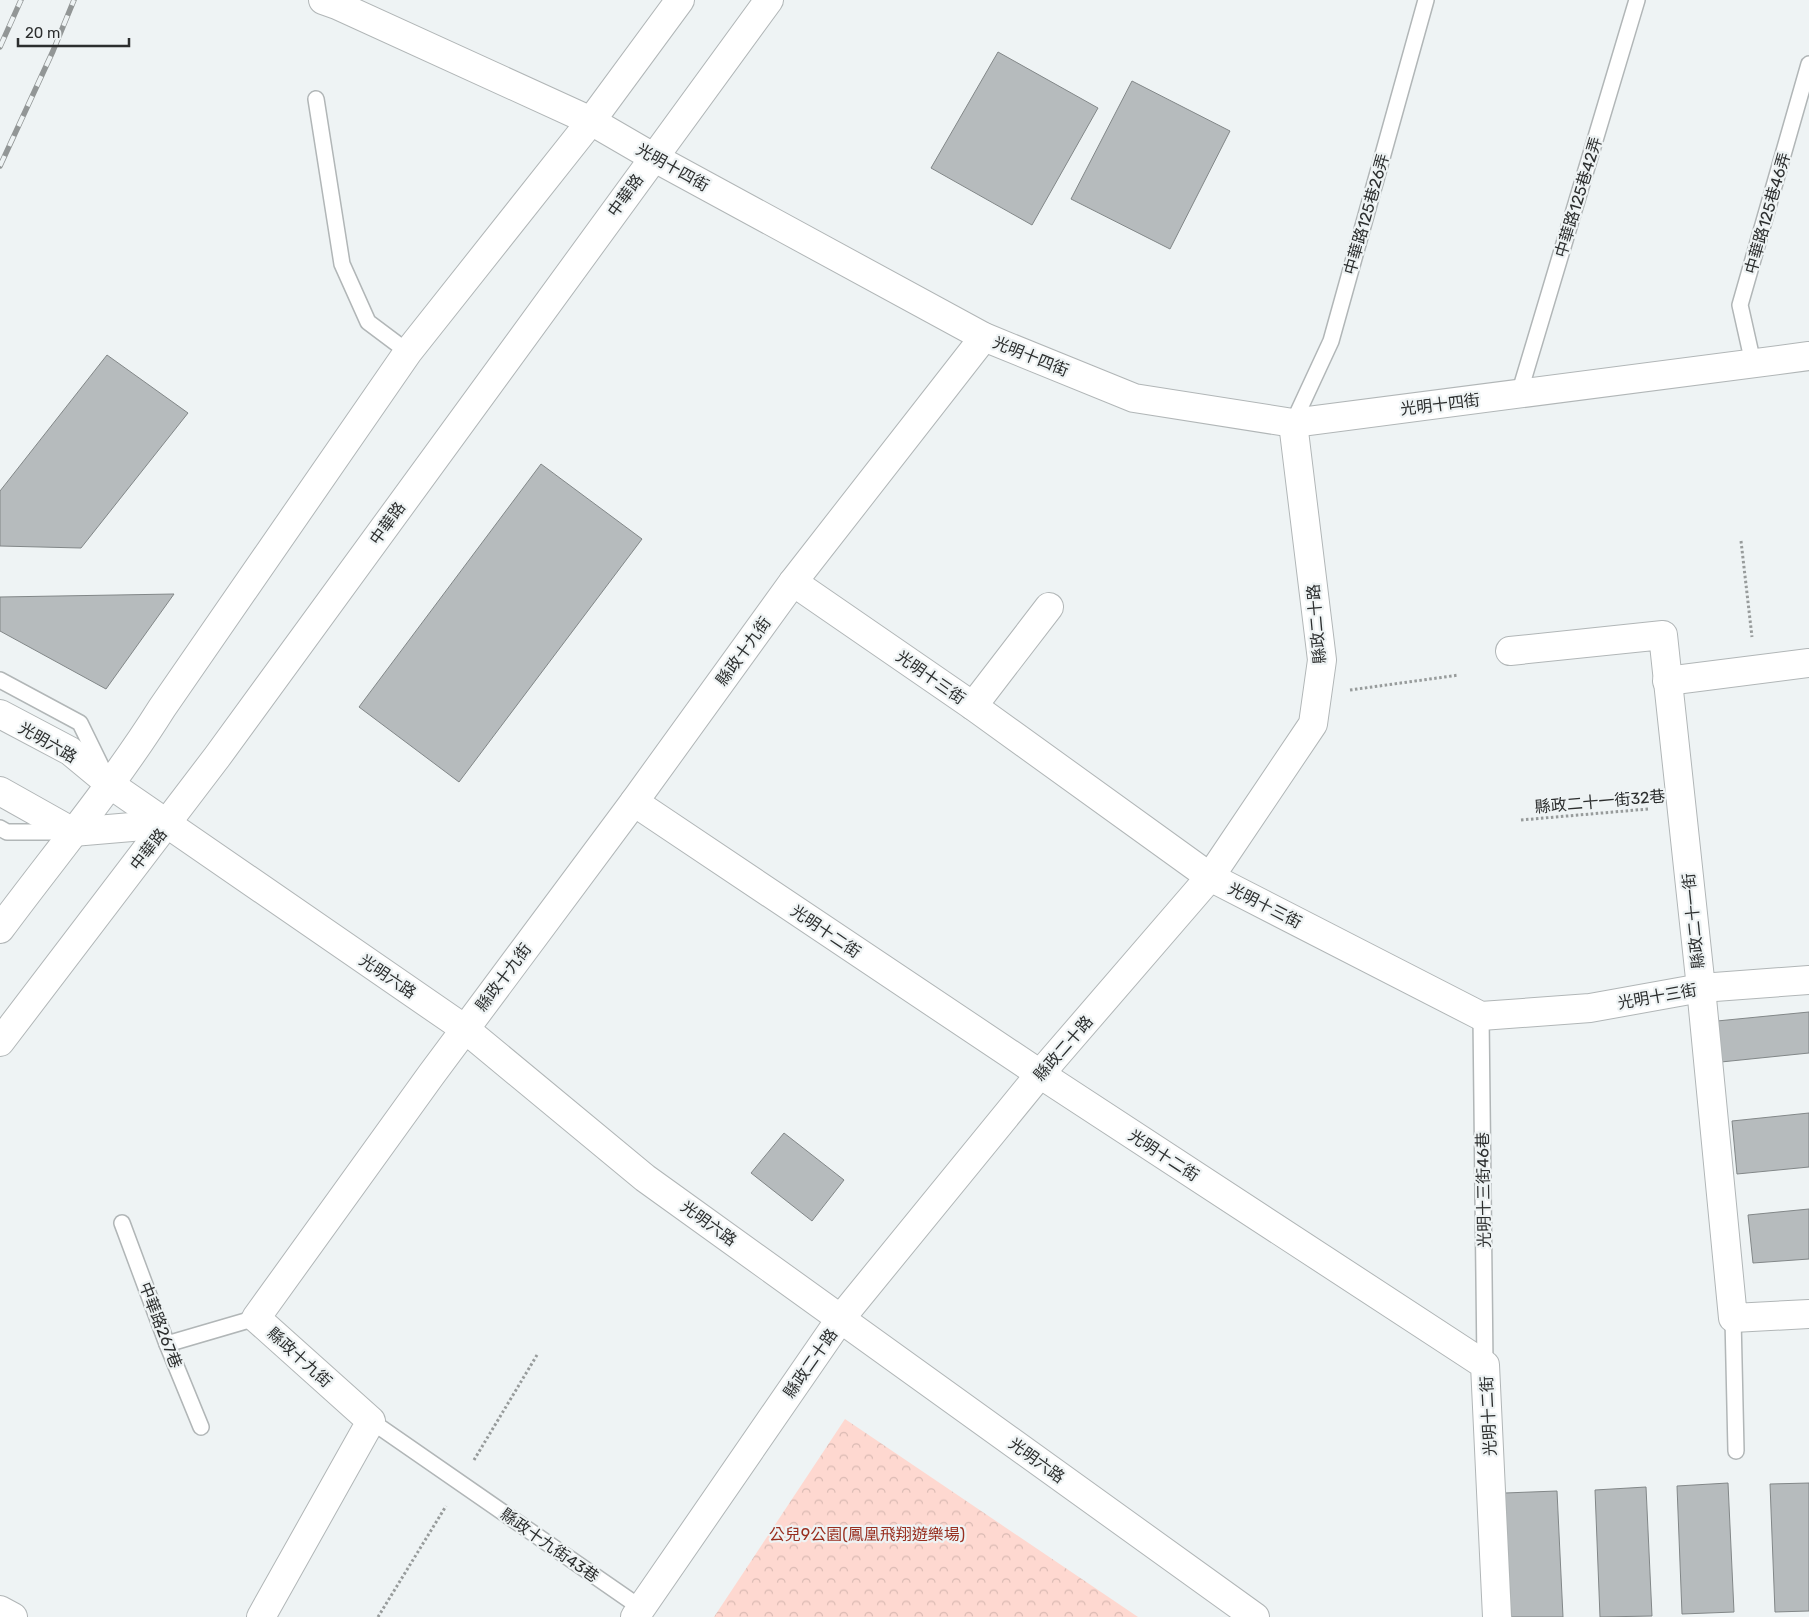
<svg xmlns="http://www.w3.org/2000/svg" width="1809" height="1617" viewBox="0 0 1809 1617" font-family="Rubik,'Noto Sans TC',sans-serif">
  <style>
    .park { fill: url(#park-crowns) }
    .building { fill: #b6bbbd; stroke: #828788 }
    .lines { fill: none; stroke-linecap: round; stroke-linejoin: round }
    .lane-casing { stroke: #b1b6b7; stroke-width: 18 }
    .street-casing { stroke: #b1b6b7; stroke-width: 30 }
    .secondary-casing { stroke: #b1b6b7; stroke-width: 30 }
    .primary-casing { stroke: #b1b6b7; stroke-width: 30 }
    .path { stroke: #979b9b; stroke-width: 3; stroke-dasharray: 2.5 2.5; stroke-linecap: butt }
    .lane { stroke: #fff; stroke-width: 15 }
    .street { stroke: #fff; stroke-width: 28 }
    .secondary { stroke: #fff; stroke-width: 28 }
    .primary { stroke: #fff; stroke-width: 28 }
    .rail-casing { stroke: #929696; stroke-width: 5.5 }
    .rail { stroke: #eef3f4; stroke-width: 4; stroke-dasharray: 11; stroke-linecap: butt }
    .labels { text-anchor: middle; stroke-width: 4.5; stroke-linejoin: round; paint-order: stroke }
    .street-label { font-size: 16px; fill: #2c2e2e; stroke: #eef3f4 }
    .park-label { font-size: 16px; fill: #982e1f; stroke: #eef3f4 }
  </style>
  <defs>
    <pattern id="park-crowns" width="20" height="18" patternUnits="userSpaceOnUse" patternTransform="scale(1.25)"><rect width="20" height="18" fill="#fed8d0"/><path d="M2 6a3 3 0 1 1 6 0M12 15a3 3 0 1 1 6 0" fill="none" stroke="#dabab3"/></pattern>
  </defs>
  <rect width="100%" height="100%" fill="#eef3f4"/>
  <!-- park -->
  <polygon class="park" points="845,1419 1138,1617 714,1617"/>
  <!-- building -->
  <g class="building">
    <polygon points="998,52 1098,108 1032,225 931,168"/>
    <polygon points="1132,81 1230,131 1170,249 1071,199"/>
    <polygon points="107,355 188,413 81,548 0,546 0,491"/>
    <polygon points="541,464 642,539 459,782 359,707"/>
    <polygon points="174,594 106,689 0,631 0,597"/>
    <polygon points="1809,1012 1809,1053 1721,1062 1717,1021"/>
    <polygon points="1809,1113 1809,1167 1737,1174 1732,1121"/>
    <polygon points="784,1133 844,1180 812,1221 751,1173"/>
    <polygon points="1809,1209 1809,1259 1753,1263 1748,1215"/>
    <polygon points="1728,1483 1734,1612 1682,1614 1677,1486"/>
    <polygon points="1809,1483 1809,1611 1775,1612 1770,1484"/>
    <polygon points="1646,1487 1652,1616 1600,1617 1595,1490"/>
    <polygon points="1557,1491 1563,1617 1511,1617 1505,1493"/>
  </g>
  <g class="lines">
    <!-- lane casing -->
    <g class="lane-casing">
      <g id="lane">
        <polyline points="316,99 342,264 368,322 408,352"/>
        <polyline points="1753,363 1740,305 1809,64"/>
        <polyline points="1519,394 1637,0"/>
        <polyline points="1293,423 1331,341 1426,0"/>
        <polyline points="0,680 80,723 104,772"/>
        <polyline points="0,828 7,832 65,832"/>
        <polyline points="1481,1016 1485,1365"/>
        <polyline points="122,1223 167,1344 201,1427"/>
        <polyline points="1733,1318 1736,1451"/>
        <polyline points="167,1344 256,1318"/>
        <polyline points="371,1421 641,1608"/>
      </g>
    </g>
    <!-- street casing -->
    <g class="street-casing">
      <g id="street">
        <polyline points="323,0 337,5 591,121 653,157 984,337 1134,398 1293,423 1809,356"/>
        <polyline points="793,582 973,706 1210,877 1481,1016 1590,1008 1701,988 1809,980"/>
        <polyline points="1510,651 1663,635 1701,988 1733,1318 1809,1314"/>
        <polyline points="1667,681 1809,663"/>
        <polyline points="973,706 1049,607"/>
        <polyline points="634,802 1040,1074 1485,1365 1497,1617"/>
        <polyline points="0,1610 13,1617"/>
        <polyline points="261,1617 371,1421 256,1318 431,1075 634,802 793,582 984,337"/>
        <polyline points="635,1617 841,1318 1040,1074 1210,877 1313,724 1322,660 1293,423"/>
      </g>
    </g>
    <!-- secondary casing -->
    <g class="secondary-casing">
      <g id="secondary">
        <polyline points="0,714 70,751 111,785 465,1029 645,1178 1255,1617"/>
        <polyline points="0,791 73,832 167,824"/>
      </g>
    </g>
    <!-- primary casing -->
    <g class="primary-casing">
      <g id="primary">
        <path d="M 0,929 C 54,856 113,786 162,708 L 408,352 L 591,121 L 680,0"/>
        <polyline points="0,1042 217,757 769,0"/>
      </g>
    </g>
    <!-- path -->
    <g class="path">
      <polyline points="1741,541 1752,637"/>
      <polyline points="1350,690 1459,675"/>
      <polyline points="1521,820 1648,809"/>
      <polyline points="474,1460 537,1355"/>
      <polyline points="378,1617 446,1506"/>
    </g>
    <!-- lane -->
    <use href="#lane" class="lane"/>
    <!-- street -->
    <use href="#street" class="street"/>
    <!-- secondary -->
    <use href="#secondary" class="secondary"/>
    <!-- primary -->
    <use href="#primary" class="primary"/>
    <!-- rail casing -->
    <g class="rail-casing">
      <g id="rail">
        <polyline points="0,47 21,0"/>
        <polyline points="0,166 53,51 74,0"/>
      </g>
    </g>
    <!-- rail -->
    <use href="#rail" class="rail"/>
  </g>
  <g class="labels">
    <!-- street labels -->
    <g class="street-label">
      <text transform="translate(673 167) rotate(29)" y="6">光明十四街</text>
      <text transform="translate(625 195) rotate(-54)" y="6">中華路</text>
      <text transform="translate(1578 197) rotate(-73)" y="6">中華路125巷42弄</text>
      <text transform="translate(1767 213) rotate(-74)" y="6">中華路125巷46弄</text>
      <text transform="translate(1366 214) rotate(-74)" y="6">中華路125巷26弄</text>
      <text transform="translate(1031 356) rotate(22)" y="6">光明十四街</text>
      <text transform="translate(1440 404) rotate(-7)" y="6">光明十四街</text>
      <text transform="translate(387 523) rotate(-54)" y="6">中華路</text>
      <text transform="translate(1316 624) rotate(-95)" y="6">縣政二十路</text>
      <text transform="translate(743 651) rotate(-54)" y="6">縣政十九街</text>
      <text transform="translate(931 677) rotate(35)" y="6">光明十三街</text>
      <text transform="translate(48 742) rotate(30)" y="6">光明六路</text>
      <text transform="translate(1600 801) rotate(-5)" y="6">縣政二十一街32巷</text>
      <text transform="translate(148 849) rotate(-52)" y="6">中華路</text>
      <text transform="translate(1265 905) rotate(27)" y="6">光明十三街</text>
      <text transform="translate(1693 921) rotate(-96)" y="6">縣政二十一街</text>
      <text transform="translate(826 931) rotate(34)" y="6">光明十二街</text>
      <text transform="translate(388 976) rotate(34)" y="6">光明六路</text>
      <text transform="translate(503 977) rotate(-53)" y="6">縣政十九街</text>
      <text transform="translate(1657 996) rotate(-10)" y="6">光明十三街</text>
      <text transform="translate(1063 1048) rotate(-49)" y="6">縣政二十路</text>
      <text transform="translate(1164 1155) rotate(33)" y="6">光明十二街</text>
      <text transform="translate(1483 1190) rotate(-91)" y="6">光明十三街46巷</text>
      <text transform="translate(709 1223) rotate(36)" y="6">光明六路</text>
      <text transform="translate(161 1325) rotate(69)" y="6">中華路267巷</text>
      <text transform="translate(300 1357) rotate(42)" y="6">縣政十九街</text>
      <text transform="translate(810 1363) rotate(-55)" y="6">縣政二十路</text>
      <text transform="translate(1488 1416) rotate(-93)" y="6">光明十二街</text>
      <text transform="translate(1037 1460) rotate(36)" y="6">光明六路</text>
      <text transform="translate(550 1545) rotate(35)" y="6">縣政十九街43巷</text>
    </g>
    <!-- park labels -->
    <g class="park-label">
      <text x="867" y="1540">公兒9公園(鳳凰飛翔遊樂場)</text>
    </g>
  </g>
  <!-- scale -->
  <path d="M18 38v8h111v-8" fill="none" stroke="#2c2e2e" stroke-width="2.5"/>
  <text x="25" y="38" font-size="15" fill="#2c2e2e" stroke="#eef3f4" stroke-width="4" paint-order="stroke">20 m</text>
</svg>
